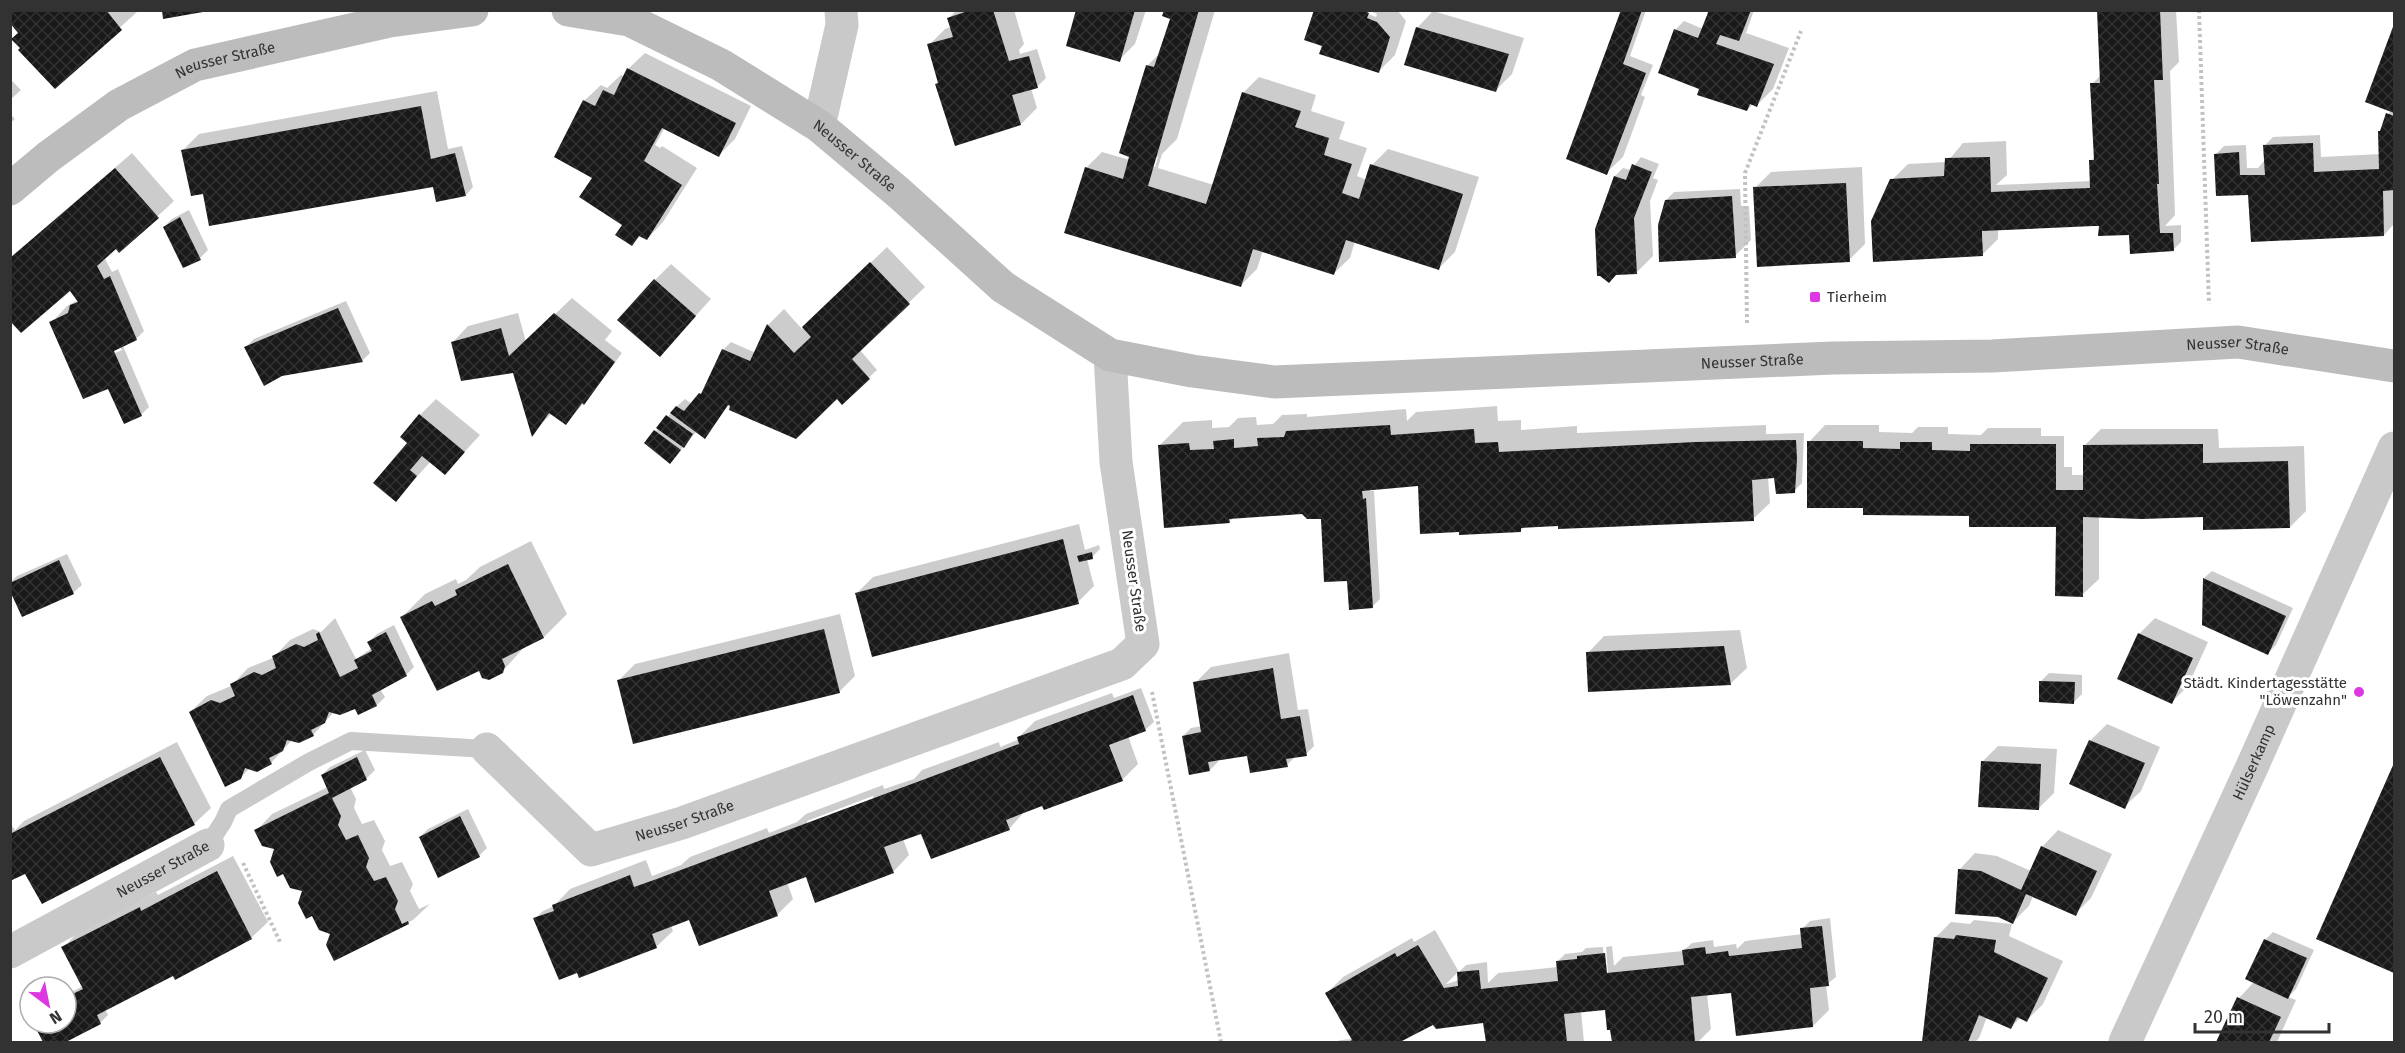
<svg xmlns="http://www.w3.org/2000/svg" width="2405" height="1053" viewBox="0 0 2405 1053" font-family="'Fira Sans',sans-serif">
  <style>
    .shadow { fill: #0003; fill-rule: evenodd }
    .building { fill: url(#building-cross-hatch) }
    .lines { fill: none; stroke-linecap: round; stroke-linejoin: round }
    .path { stroke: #c2c2c2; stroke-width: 4; stroke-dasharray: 3 3; stroke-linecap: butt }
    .lane { stroke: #c9c9c9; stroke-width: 18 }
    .street { stroke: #c9c9c9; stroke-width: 33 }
    .secondary { stroke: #bcbcbc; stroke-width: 33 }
    .poi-dot { fill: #dd39e3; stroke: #fff; stroke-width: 2 }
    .labels { text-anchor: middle; stroke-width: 6; stroke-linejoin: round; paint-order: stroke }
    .street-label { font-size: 15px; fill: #323232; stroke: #fff }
    .poi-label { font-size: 15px; fill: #323232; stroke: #fff; text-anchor: start }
  </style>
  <defs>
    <pattern id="building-cross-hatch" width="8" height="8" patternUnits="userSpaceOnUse" patternTransform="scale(1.5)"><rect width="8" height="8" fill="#191919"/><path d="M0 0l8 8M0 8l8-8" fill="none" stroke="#323232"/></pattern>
  </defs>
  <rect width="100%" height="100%" fill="#fff"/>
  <!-- shadow -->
  <g class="shadow">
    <polygon points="15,10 136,10 137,12 55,86 20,32"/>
    <polygon points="957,10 1014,10 1024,44 1019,50 1020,54 1037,49 1046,78 1038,86 1031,88 1037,108 1021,124 939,82 929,45 945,29 951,27 949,18"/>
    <polygon points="1077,10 1146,10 1135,44 1119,60"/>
    <path d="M 1166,10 L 1215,10 L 1177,139 L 1162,154 L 1158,168 L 1214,185 L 1243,93 L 1259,77 L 1316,95 L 1311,111 L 1345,122 L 1339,139 L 1367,148 L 1357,176 L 1367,180 L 1372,165 L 1388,149 L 1479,177 L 1455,252 L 1439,268 L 1355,241 L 1350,258 L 1333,274 L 1263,250 L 1257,269 L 1241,285 L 1086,168 L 1102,152 L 1130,160 L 1147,66 L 1160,53 L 1172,18 ZM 1155,156 L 1158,157 L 1155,167 L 1152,167 Z"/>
    <polygon points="1358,10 1376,17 1377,14 1368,10 1397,10 1406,21 1395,55 1378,72"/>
    <polygon points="1622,10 1646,10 1630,56 1653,65 1641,95 1645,97 1623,157 1606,173"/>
    <polygon points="1711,10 1754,10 1746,33 1789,48 1773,89 1757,105 1753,104 1747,110 1703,83 1660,72 1676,29 1684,21 1703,29"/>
    <path d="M 2098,10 L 2176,10 L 2179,62 L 2170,71 L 2175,215 L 2165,226 L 2181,225 L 2181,242 L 2173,250 L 2100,224 L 1998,229 L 1998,239 L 1982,255 L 1892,180 L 1908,164 L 1947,162 L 1963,143 L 2006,141 L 2007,175 L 1996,185 L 2092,181 L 2091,161 L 2095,156 L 2092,84 L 2102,74 ZM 1979,230 L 1982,230 L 1983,242 L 1980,242 Z"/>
    <polygon points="1433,11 1524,38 1512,74 1496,90 1417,28"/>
    <polygon points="2394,27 2394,224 2384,235 2250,191 2216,154 2224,146 2246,145 2247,168 2258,168 2265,160 2265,145 2273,137 2320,135 2321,157 2381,154 2388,114 2391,111 2379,66"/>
    <polygon points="645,53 751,106 735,139 719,155 664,129 655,145 660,148 662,146 697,168 663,222 647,239 641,235 632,244 624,224 594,178 584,101 601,85 607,88 621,75 625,77 628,69"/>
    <polygon points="10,79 21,90 10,100"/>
    <polygon points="437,91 448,149 462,146 473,187 466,195 436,185 204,192 183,150 199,134"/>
    <polygon points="10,114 15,119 10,123"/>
    <path d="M 132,153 L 174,201 L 120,251 L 116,247 L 104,257 L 112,272 L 118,269 L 144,331 L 136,339 L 123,346 L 149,407 L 141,415 L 125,422 L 109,387 L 84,398 L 51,323 L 67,306 L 78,300 L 70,289 L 21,331 L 10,319 L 10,258 ZM 120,347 L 122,350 L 80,368 L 80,365 Z"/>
    <polygon points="1641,157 1659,164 1653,178 1658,180 1650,201 1653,256 1637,272 1596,229 1615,176 1623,168 1631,170"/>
    <polygon points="1862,167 1865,244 1849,260 1755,188 1771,172"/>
    <polygon points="1740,189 1741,206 1749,206 1751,240 1735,256 1666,200 1674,192"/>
    <polygon points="189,210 208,250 200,258 164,227 172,219"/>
    <polygon points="887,247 925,287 860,350 877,370 842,403 836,397 729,404 705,437 697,431 670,462 646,443 675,408 685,399 692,404 705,389 723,350 731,342 756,353 768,325 784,309 802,329"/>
    <polygon points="671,264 711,299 660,355 655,280"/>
    <polygon points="572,298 612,331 605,340 622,353 591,395 566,423 552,413 532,434 514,371 452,343 468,326 518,313 526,342"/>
    <polygon points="346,301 370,353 362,361 246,347 254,339"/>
    <polygon points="436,399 480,435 445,473 431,461 396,500 409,443 420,415"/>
    <polygon points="1497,406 1498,421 1521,420 1521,430 1577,426 1577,433 1766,425 1766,434 1804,433 1802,483 1794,491 1775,477 1768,477 1770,503 1753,519 1559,524 1524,527 1521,530 1419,485 1370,488 1370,491 1374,491 1380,599 1372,607 1349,579 1322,517 1302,513 1234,517 1229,522 1160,445 1183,422 1212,420 1212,428 1229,427 1238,418 1256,417 1257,425 1273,424 1282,415 1307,414 1307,417 1406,409 1407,421 1416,412"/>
    <polygon points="1825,425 1879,425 1879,432 1912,433 1918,427 1948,427 1948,434 1981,435 1988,428 2041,428 2041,436 2064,436 2064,467 2072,467 2072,475 2084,475 2085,445 2101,429 2218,429 2219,448 2304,446 2306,511 2290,527 2204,516 2099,516 2099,579 2082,595 2057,526 1971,514 1865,507 1809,442"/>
    <polygon points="1079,524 1085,550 1099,545 1100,549 1092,557 1087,559 1094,586 1078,602 857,593 873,577"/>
    <polygon points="531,541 567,614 544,637 526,645 502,672 479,669 402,617 425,594 456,579 458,584 466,580 480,567"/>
    <polygon points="67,554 82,585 74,592 23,615 10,583 17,576"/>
    <polygon points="2212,571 2293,608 2276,645 2268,653 2204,624 2204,578"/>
    <polygon points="840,614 855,676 839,692 619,680 635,664"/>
    <polygon points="335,618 356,659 372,648 369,642 377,634 394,625 414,667 406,675 380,689 385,697 377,705 359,713 356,707 334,712 313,735 292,740 271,763 250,768 240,778 190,712 207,696 231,686 248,668 273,658 290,640 313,629 321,632"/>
    <polygon points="2155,618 2208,642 2188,686 2172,702 2139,634"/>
    <polygon points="1740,630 1747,668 1730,684 1588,653 1604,636"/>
    <polygon points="1289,653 1298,710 1308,709 1314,746 1306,754 1296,756 1287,765 1248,754 1217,759 1218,762 1210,770 1183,736 1191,728 1202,726 1195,683 1211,667"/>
    <polygon points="2049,673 2082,675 2082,694 2074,702 2041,681"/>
    <path d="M 1141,688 L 1154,722 L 1146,729 L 1128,736 L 1138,764 L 1122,780 L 1043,803 L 1025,811 L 1009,829 L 922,832 L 903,839 L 909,855 L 893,872 L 806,875 L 787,882 L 793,899 L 777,915 L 690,918 L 671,926 L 673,931 L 656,947 L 535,919 L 543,911 L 554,906 L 570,889 L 646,860 L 652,876 L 681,865 L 690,857 L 767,828 L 769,833 L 797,822 L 806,814 L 883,785 L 884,789 L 914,779 L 922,770 L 999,742 L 1000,747 L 1020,739 L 1019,737 L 1035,721 L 1112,693 L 1114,698 ZM 873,796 L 874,799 L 807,824 L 807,821 Z"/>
    <polygon points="2107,724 2160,747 2141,791 2124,807 2071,784 2091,740"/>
    <polygon points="177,742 211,808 194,824 42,902 24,872 10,880 10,823 15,830 24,821"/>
    <polygon points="1998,746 2057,749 2054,793 2038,809 1982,762"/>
    <polygon points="365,750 375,770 367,778 350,787 356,799 354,808 362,824 374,820 385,841 382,850 390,866 402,862 413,884 410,891 419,909 430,904 413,920 335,959 332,933 276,848 256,831 272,814 328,787 322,775 330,767"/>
    <polygon points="2394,767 2394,971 2318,938"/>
    <polygon points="468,809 487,848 479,856 420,837 428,829"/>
    <polygon points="2058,830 2112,854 2091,898 2075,914 2033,896 2029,906 2013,922 1959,870 1975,853 1997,856 2031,871 2042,847"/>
    <polygon points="233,856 268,922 251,938 175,978 173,974 105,1009 108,1015 100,1023 62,1042 45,1042 35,1023 66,1023 66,995 83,986 63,948 79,931 156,892 158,895"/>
    <path d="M 1830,918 L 1836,977 L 1826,985 L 1829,1010 L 1813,1026 L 1732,990 L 1707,994 L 1711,1029 L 1698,1042 L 1613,1042 L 1609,1008 L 1581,1011 L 1584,1042 L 1487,1042 L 1485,1019 L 1440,1018 L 1398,1042 L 1335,1042 L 1341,1040 L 1353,1039 L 1327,993 L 1343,977 L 1412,938 L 1414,942 L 1435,930 L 1459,972 L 1466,965 L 1487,962 L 1488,983 L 1498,973 L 1558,967 L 1557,962 L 1565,954 L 1582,952 L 1586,948 L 1603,947 L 1605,975 L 1608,973 L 1606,947 L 1612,946 L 1614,966 L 1623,957 L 1683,951 L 1692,943 L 1713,940 L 1714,947 L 1736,944 L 1737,949 L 1745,941 L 1803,934 L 1802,929 L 1810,921 ZM 1458,972 L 1459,980 L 1447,984 L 1446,984 Z"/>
    <polygon points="1974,920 2012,924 2009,936 2063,961 2043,1004 2027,1020 2021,1017 2011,1027 1987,1017 1979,1038 1975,1042 1924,1042 1935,938 1951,922 1970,924"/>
    <polygon points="2273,932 2314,950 2296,989 2288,997 2296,1000 2277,1042 2217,1042 2239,998 2254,982 2265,940"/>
  </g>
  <!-- building -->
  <g class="building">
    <polygon points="14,10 106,10 122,30 55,89 18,50 20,48 11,39 18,33 10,23 10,14"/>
    <polygon points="162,10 203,10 203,12 163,19"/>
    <polygon points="971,10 993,10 1009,61 1029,56 1038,88 1012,95 1021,125 955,146 935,84 938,83 927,44 953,37 947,18"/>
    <polygon points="1076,10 1135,10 1120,62 1066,46"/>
    <polygon points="1164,10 1199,10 1148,186 1206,204 1242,92 1301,111 1295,127 1329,138 1324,155 1352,164 1342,193 1359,199 1370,164 1463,194 1439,270 1346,240 1334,275 1253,249 1241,287 1064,233 1085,167 1123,179 1129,157 1119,153 1146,65 1154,67 1170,19 1162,16"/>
    <polygon points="1314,10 1363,10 1369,13 1367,18 1377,22 1390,37 1379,73 1319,54 1322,46 1304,40"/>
    <polygon points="1621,10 1642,10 1623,64 1646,73 1607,175 1566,159"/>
    <polygon points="1709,10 1751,10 1739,41 1720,35 1716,44 1774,64 1757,107 1750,104 1747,111 1697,95 1699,89 1658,73 1674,29 1698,38"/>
    <polygon points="2097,10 2160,10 2163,80 2154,80 2159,184 2157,184 2160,233 2173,233 2174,251 2130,254 2129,235 2098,236 2099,226 2094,226 1982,231 1983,256 1873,262 1871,221 1890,179 1944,176 1945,158 1990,157 1991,192 2090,188 2089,160 2094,160 2090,83 2100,83"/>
    <polygon points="2394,24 2394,113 2365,102"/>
    <polygon points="1416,27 1509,54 1496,92 1404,65"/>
    <polygon points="627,68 736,123 719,157 662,128 644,161 682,185 647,240 639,236 632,246 615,235 622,225 579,197 592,178 554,157 583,100 595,106 603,90 614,95"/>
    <polygon points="421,106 431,159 455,153 466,196 436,202 433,187 209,226 203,194 191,196 181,150"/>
    <polygon points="2386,113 2394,116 2394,190 2383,191 2384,236 2251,242 2248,195 2216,196 2214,154 2239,152 2240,175 2265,175 2263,145 2313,143 2314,172 2379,169 2378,131 2380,131"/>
    <polygon points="1632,164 1652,172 1634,218 1637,274 1616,275 1609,283 1600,276 1597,276 1595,229 1614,176 1626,180"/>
    <polygon points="115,168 159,218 119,253 116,249 97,266 104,279 110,276 137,340 114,351 142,416 124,424 108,389 83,399 49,322 68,313 70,305 78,302 70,291 21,333 10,321 10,258"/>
    <polygon points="1846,183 1850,262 1757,267 1753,187"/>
    <polygon points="1732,196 1736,258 1659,262 1658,225 1665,200"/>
    <polygon points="180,217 201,260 183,268 163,227"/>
    <polygon points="870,262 910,304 852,359 870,379 842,405 837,399 796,439 729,410 730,406 728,405 705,439 670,413 676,406 684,411 699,393 701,394 722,349 750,361 767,324 794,353 811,337 802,327"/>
    <polygon points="654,279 696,316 660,357 617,320"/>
    <polygon points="338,308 363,362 282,376 264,386 244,347"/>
    <polygon points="554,313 615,362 584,405 582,403 566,425 549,413 532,437 513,373 461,381 451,342 501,328 509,356"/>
    <polygon points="419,414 465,452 445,475 422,456 410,470 417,476 396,502 373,483 407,443 400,437"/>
    <polygon points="666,415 693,434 684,448 656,428"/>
    <polygon points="1390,425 1391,435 1474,429 1475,443 1498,442 1499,452 1695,442 1796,440 1797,459 1795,493 1776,494 1774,478 1752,480 1754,521 1558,529 1558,526 1521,528 1521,532 1459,535 1459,532 1420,534 1418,486 1362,491 1363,499 1366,498 1373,608 1349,610 1347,581 1324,582 1321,519 1307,519 1302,514 1229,519 1230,523 1164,528 1158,445 1189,443 1190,450 1214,449 1213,441 1234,439 1234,448 1258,446 1257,438 1284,437 1286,431"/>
    <polygon points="654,430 681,450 670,464 644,443"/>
    <polygon points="1807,441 1863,441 1863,448 1900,449 1900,442 1932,442 1932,450 1970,451 1970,444 2056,444 2056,490 2083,490 2083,445 2203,444 2203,463 2288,461 2290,528 2203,530 2203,517 2142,519 2083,517 2083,597 2055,596 2056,527 1969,527 1969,516 1863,515 1863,508 1807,508"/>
    <polygon points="1063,539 1079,604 872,657 855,593"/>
    <polygon points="1092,552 1093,559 1079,562 1077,556"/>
    <polygon points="59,560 74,594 22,617 10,591 10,583"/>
    <polygon points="508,564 544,638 502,659 505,666 503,673 489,680 482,678 479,671 437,691 400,617 432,601 435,606 457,595 455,590"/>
    <polygon points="2203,578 2286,616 2268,655 2202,625"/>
    <polygon points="824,629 840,693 633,744 617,680"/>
    <polygon points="319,632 340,677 358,668 354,660 372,651 367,642 386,632 407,676 372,695 377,706 358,715 355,709 340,715 329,712 325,723 311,730 314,736 299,743 287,740 283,751 269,758 272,764 257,772 245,768 241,779 225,787 189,712 211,700 220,703 235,696 230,684 254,672 262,675 276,668 272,656 296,644 304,647 318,640 316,634"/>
    <polygon points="2138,633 2193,658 2172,704 2117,679"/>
    <polygon points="1724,646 1731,685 1588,692 1586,652"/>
    <polygon points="1273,668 1281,719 1300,716 1307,756 1286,759 1288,767 1250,773 1247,756 1208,762 1210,771 1189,775 1182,736 1201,732 1193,682"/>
    <polygon points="2039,681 2075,682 2074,704 2039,702"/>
    <polygon points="1133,695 1146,731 1109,745 1123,781 1044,810 1042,806 1006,820 1010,830 931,859 921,834 884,847 894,873 815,903 806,877 769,891 778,916 699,946 689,920 652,934 657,948 579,978 577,973 559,980 533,918 554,911 552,905 630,875 634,887 654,880 1019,744 1017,737"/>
    <polygon points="2089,740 2145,763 2125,809 2069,784"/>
    <polygon points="160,757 195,825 42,904 25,874 10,881 10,834"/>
    <polygon points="357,757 367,780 332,798 341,816 338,825 346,840 358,835 369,858 366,867 374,881 386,877 398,901 395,909 402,924 408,921 409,924 334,961 326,945 330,934 319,930 312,916 306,919 298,903 302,891 290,888 283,874 277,877 270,862 274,849 262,846 254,830 329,793 321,775"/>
    <polygon points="1981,761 2041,764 2039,810 1978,807"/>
    <polygon points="2394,763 2394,973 2316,939"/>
    <polygon points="460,816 480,857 438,878 419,837"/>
    <polygon points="2041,846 2097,871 2076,916 2026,894 2013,924 1998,917 1955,914 1958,869 1981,871 2021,890"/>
    <polygon points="217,871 252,939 175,980 173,976 97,1015 101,1024 66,1042 43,1042 33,1023 66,1023 66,997 83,989 61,947 140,907 141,911"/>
    <polygon points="1822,926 1829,986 1810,988 1813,1027 1736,1036 1731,993 1691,997 1695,1042 1612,1042 1610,1030 1607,1030 1605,1010 1564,1014 1567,1042 1486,1042 1483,1023 1436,1029 1433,1025 1400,1042 1349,1042 1352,1040 1325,993 1395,953 1397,957 1418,945 1444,988 1458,986 1457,972 1479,970 1481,989 1558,981 1556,961 1577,959 1577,956 1605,953 1607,973 1684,965 1682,950 1705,947 1706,954 1728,951 1729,956 1802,948 1800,928"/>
    <polygon points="1956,935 1996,940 1994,952 2048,978 2027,1022 2017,1017 2011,1029 1979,1015 1968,1042 1922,1042 1934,937 1954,939"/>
    <polygon points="2264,939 2307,958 2288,999 2245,979"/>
    <polygon points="2237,997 2281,1017 2269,1042 2216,1042"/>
  </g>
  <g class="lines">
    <!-- path -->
    <g class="path">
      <polyline points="2199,10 2209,304"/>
      <polyline points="1747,323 1745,173 1801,31"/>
      <polyline points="1152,692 1221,1042"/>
      <polyline points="243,863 281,944"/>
    </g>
    <!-- lane -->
    <polyline class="lane" points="208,845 223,822 229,809 309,762 351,741 487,749"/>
    <!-- street -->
    <g class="street">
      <polyline points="819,126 842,25 841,10"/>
      <path id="s1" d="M 487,749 L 591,850 L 682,823 L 1122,664 L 1143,644 L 1116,462 L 1110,355"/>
      <path id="s2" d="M 10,952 L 208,845"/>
      <path id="s3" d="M 2125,1042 L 2251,769 L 2394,448"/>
    </g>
    <!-- secondary -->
    <g class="secondary">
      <path id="s4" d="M 568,10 L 629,20 L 721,65 L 819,126 L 899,193 L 1003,287 L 1110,355 L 1192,371 L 1274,382 L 1833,358 L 1992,356 L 2238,342 L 2394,366"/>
      <path id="s5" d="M 10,189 L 48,157 L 119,105 L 195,65 L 390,21 L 472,10"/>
    </g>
  </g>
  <!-- markers -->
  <g class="poi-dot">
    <rect x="1809" y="291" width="12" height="12" rx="3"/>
    <circle cx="2359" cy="692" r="6"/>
  </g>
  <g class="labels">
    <!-- street labels -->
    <g class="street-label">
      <text dy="5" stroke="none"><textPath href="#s5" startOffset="254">Neusser Straße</textPath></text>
      <text dy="5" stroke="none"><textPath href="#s4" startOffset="326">Neusser Straße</textPath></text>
      <text dy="5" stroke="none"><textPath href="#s4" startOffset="1782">Neusser Straße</textPath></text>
      <text dy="5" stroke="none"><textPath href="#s4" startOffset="1296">Neusser Straße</textPath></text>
      <text transform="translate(1134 581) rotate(82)" y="5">Neusser Straße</text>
      <text dy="5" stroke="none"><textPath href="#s3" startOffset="308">Hülserkamp</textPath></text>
      <text dy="5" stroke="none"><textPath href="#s1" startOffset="243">Neusser Straße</textPath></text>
      <text dy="5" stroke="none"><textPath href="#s2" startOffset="174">Neusser Straße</textPath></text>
    </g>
    <!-- poi labels -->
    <g class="poi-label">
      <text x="1827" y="302">Tierheim</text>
      <text x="2347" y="688" text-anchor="end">Städt. Kindertagesstätte<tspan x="2347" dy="17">"Löwenzahn"</tspan></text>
    </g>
  </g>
  <!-- border -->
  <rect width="2405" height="1053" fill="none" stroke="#323232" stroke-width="24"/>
  <!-- north arrow -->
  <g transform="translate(48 1005) rotate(148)"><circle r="28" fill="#ffffff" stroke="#adadad" stroke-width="1.5"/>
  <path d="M0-4.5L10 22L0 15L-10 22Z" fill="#dd39e3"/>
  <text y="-9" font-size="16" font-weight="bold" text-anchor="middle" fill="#323232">N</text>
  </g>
  <!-- scale -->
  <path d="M2195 1023v9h134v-9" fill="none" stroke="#323232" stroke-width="3"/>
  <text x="2204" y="1023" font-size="18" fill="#323232" stroke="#ffffff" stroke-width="4.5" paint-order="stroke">20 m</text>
</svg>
